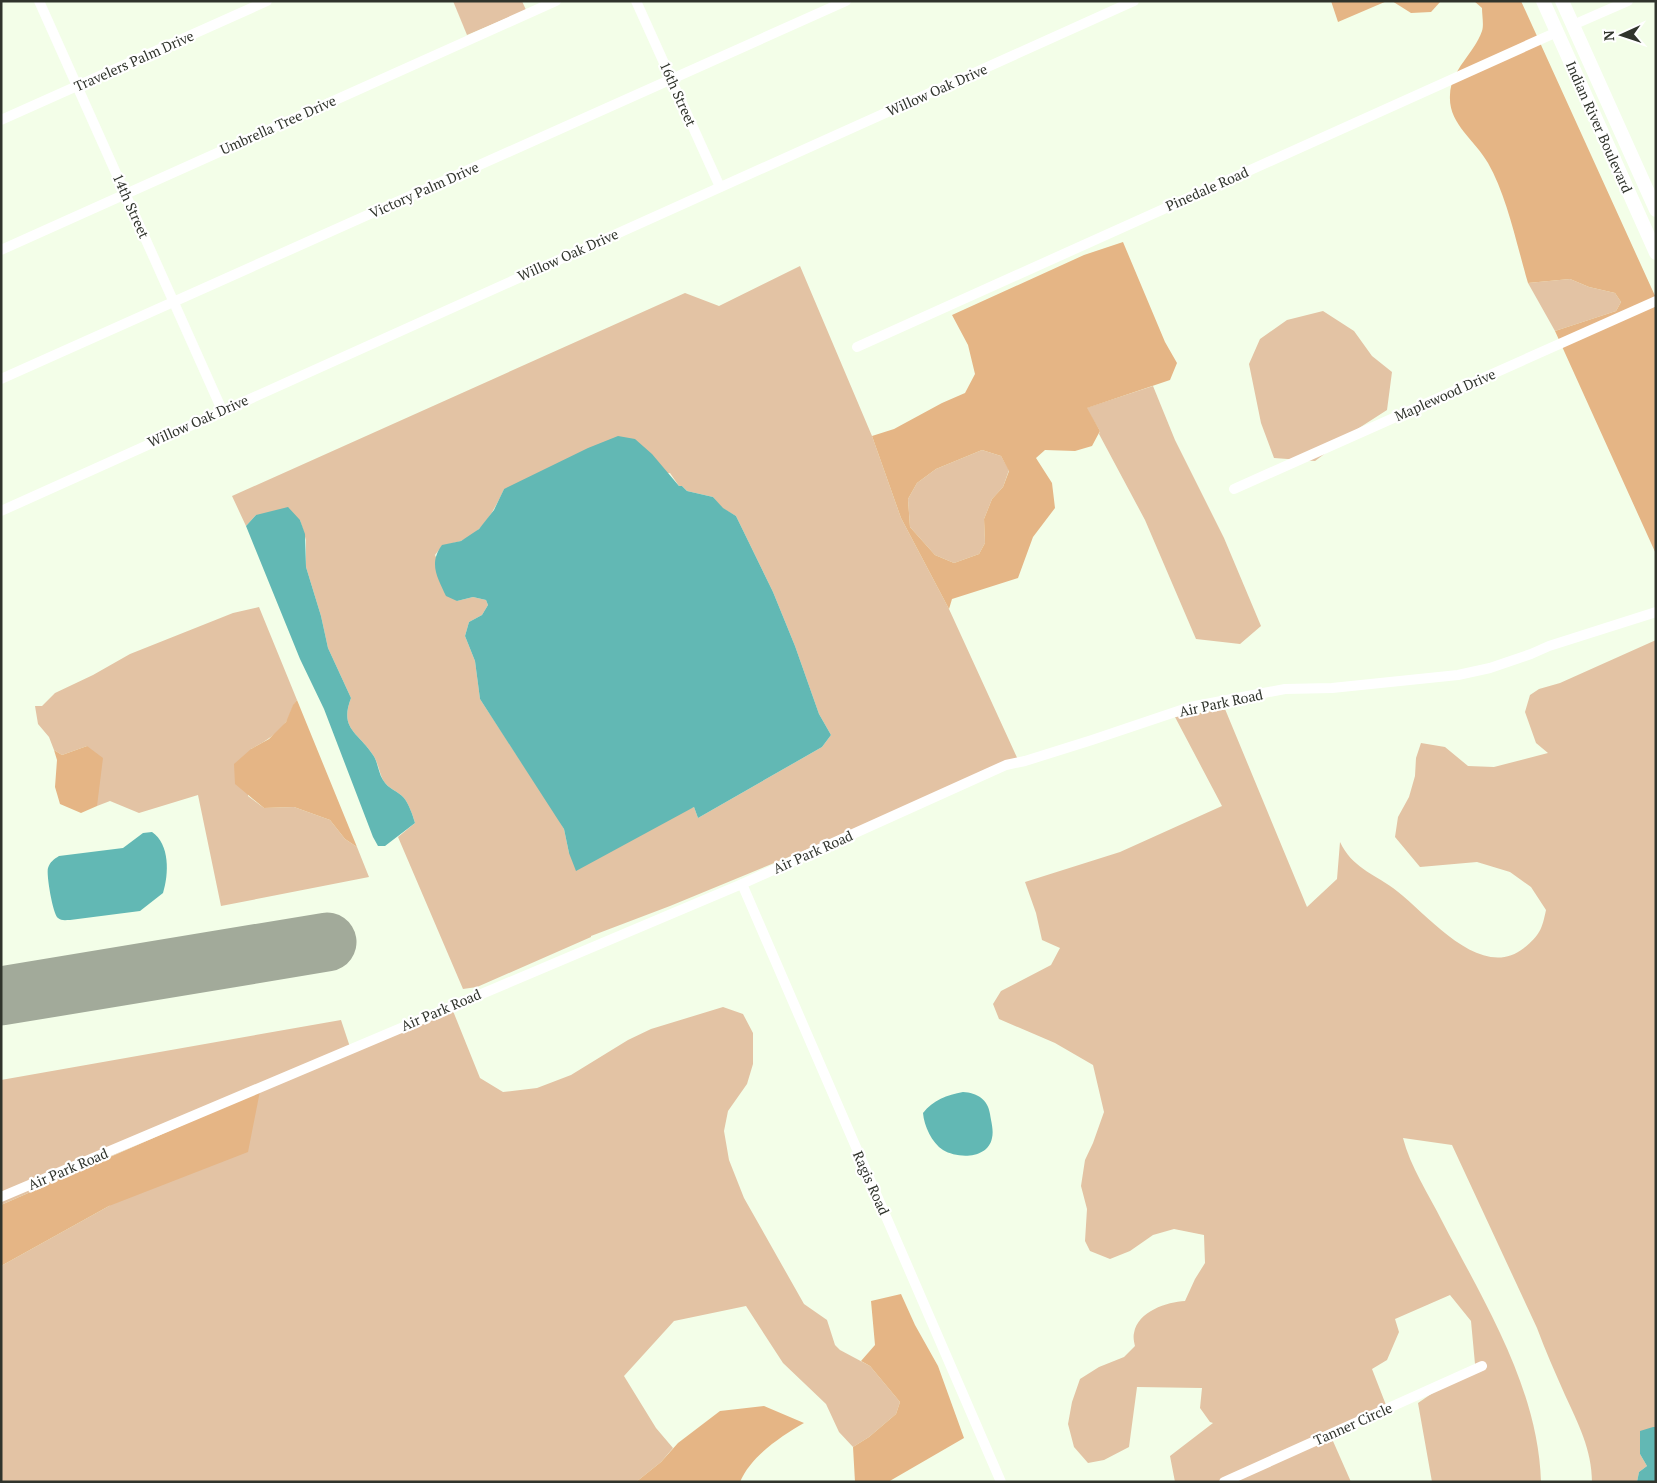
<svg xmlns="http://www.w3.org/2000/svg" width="1657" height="1483" viewBox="0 0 1657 1483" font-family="'PT Serif',serif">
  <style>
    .green { fill: #e3c3a4; fill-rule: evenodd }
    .forest { fill: #e5b585; fill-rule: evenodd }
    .water { fill: #62b8b4 }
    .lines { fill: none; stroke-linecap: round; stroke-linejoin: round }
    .runway { stroke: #a2aa9a; stroke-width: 59 }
    .minor { stroke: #fff; stroke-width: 10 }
    .secondary { stroke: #fff; stroke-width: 14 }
    .labels { text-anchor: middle; stroke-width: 4.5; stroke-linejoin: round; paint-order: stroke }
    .street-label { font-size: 14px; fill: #30342c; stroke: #fff }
  </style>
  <rect width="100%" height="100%" fill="#f3fee8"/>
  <!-- green -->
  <g class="green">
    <polygon points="453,1 522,1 526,10 467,35"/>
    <path d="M 800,266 L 872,436 L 901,518 L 949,609 L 1019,762 L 670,906 L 591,936 L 591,937 L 477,987 L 463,989 L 398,837 L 415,823 C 413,816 409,804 404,798 C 398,791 388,789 383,780 C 379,772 378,762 373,755 C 358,732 339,729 351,698 L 328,648 L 321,616 L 306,567 L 306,540 L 300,520 L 256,515 L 246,526 L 232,496 L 685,293 L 719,306 ZM 670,473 L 679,486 L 682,486 L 687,491 L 713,497 L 722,508 L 736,516 L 773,592 L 795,646 L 819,714 L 831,735 L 822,747 L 698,818 L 694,807 L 569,853 L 564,829 L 556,815 L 480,699 L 475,661 L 465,636 L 469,622 L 482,615 L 488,605 L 486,600 L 473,597 L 457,601 L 435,555 L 442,546 C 448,544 455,543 461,541 C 483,532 495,509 504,489 Z"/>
    <polygon points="1570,279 1589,287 1615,293 1621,302 1616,311 1555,331 1528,283"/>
    <polygon points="1323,311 1354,331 1372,356 1392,372 1387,410 1359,428 1315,461 1274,458 1261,423 1249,364 1260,339 1287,320"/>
    <polygon points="1153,386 1175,440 1224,538 1261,626 1240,644 1196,639 1145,520 1099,434 1100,431 1086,408"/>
    <polygon points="982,450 1001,456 1009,470 1003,487 992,499 984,519 985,543 979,554 954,563 935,555 910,527 908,499 917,483 936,469"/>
    <path d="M 259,607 L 297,700 C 291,707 291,715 286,722 C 278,734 264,742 251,749 L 248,796 L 264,808 L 294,807 L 330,820 L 345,839 L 357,847 L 369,877 L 221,906 L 198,795 L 139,813 L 110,801 L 97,806 L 97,798 L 87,746 L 62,755 L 54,750 L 49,737 L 38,724 L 35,706 L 42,706 L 55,693 L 93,675 L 130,654 L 233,613 Z"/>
    <path d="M 1656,640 L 1656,1427 L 1653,1427 L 1640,1454 L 1647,1466 L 1639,1472 L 1637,1482 L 1592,1482 C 1592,1450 1578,1423 1565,1395 C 1555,1372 1545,1350 1537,1328 L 1452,1145 L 1403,1138 C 1410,1166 1429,1195 1442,1221 C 1484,1302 1538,1387 1541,1482 L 1432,1482 L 1418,1403 L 1475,1364 L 1471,1321 L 1450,1295 L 1395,1319 L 1399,1332 L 1387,1360 L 1372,1369 L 1386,1405 L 1329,1432 L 1351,1482 L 1175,1482 L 1170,1456 L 1213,1423 L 1210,1422 L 1200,1408 L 1202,1388 L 1137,1387 L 1129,1447 L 1104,1460 L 1088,1463 L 1074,1447 L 1068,1424 L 1072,1402 L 1080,1379 L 1099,1367 L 1124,1357 L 1135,1346 C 1134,1342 1133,1337 1134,1333 C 1138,1311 1167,1302 1185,1301 L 1195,1279 L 1205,1263 L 1204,1235 L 1174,1229 L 1153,1235 L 1130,1251 L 1110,1259 L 1090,1251 L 1085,1241 L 1087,1209 L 1081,1186 L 1085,1160 L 1093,1143 L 1104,1112 L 1093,1065 L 1055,1043 L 999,1019 L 993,1004 L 1001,991 L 1051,965 L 1060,948 L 1042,940 L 1036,913 L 1025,882 L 1120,852 L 1222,806 L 1175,717 L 1225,709 L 1307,907 L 1337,879 L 1340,842 C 1352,867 1372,873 1393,888 C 1426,912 1480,983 1524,948 C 1540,935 1542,929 1546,910 L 1531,887 L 1510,872 L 1477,862 L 1420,867 L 1395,837 L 1398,817 L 1409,797 L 1415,776 L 1416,758 L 1421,743 L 1445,747 L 1468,766 L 1494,767 L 1548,753 L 1536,743 L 1525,712 L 1530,695 L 1539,689 L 1560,683 Z"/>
    <polygon points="451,1006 480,1078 503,1092 537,1088 571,1075 628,1040 651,1029 723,1007 743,1014 753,1033 753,1064 747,1084 728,1111 724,1131 729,1160 744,1198 804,1304 827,1320 835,1345 840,1350 870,1366 900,1402 896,1414 869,1437 853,1447 839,1432 826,1404 783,1363 746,1306 674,1321 624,1376 656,1428 673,1448 661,1462 636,1482 1,1482 1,1266 109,1206 259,1091 1,1205 1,1080 341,1020 351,1050"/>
  </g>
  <!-- forest -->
  <g class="forest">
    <polygon points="1331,1 1387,1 1338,22"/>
    <polygon points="1392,1 1441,1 1431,12 1411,13"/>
    <path d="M 1474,1 L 1521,1 L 1656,298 L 1656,554 L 1555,331 L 1616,311 L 1621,302 L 1615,293 L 1589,287 L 1570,279 L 1528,283 C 1517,246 1507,196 1488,163 C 1475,140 1448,124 1450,95 C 1451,69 1474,54 1482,31 C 1484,25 1482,15 1482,8 Z"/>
    <path d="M 1123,242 L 1165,342 L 1177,363 L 1170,380 L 1087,408 L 1100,431 L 1092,446 L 1075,451 L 1045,450 L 1036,458 L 1052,483 L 1055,508 L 1033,537 L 1018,578 L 952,599 L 949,609 L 901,518 L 872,436 L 894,429 L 942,403 L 965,393 L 975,374 L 968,345 L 952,315 L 1084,255 ZM 982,450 L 1001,456 L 1009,471 L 1003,487 L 992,499 L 984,519 L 985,543 L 979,554 L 954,563 L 935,555 L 910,527 L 908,499 L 917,483 L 936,469 Z"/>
    <polygon points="297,700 357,847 345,839 330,820 294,807 264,808 235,784 234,764 251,749 269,739 286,722 293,705"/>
    <polygon points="87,746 103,758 97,806 81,813 60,804 55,787 57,760 54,750 62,755"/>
    <polygon points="260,1091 248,1152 109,1206 1,1266 1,1205"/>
    <polygon points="901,1294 915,1325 938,1366 964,1438 888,1482 855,1482 853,1447 869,1437 896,1414 900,1402 870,1366 861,1361 875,1345 871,1301"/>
    <path d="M 764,1406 L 804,1423 C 780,1437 751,1456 740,1482 L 636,1482 L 661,1462 L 678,1443 L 720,1411 Z"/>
  </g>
  <!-- water -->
  <g class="water">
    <path d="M 618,436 L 635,439 L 652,454 L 679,486 L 682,486 L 687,491 L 713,497 L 723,508 L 736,516 L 773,592 L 795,646 L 819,714 L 831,735 L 822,747 L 698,818 L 694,807 L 576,871 L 569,853 L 564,829 L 480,699 L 475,661 L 465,636 L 469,622 L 482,615 L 488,605 L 486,600 L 473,597 L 457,601 L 446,596 C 438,578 428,564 442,545 L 461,541 L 479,529 L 494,510 L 504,489 L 588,448 Z"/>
    <path d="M 288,507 L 300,520 L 305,534 L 306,567 L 321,616 L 328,648 L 351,698 C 339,729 358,732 373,755 C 378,762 378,772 383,780 C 388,789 398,791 404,798 C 409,804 413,816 415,823 L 385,846 L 378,846 L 373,837 L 324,709 L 300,659 L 246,526 L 256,515 Z"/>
    <path d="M 152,832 C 170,844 169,874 163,893 L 140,911 L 70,920 C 66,920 61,921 58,918 C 53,915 46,874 48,868 C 50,862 54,859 59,856 L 123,848 L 143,833 Z"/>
    <path d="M 963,1092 C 977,1093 988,1099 990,1114 C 991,1121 994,1131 992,1138 C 988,1159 958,1159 943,1150 C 932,1143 924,1126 923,1113 C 933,1100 947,1095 963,1092 Z"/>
    <polygon points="1653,1427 1656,1427 1656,1482 1637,1482 1639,1472 1647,1466 1640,1454 1640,1431"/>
  </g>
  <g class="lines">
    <!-- runway -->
    <polyline class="runway" points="1,996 327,942"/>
    <!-- minor -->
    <g class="minor">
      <polyline points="39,1 222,410"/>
      <polyline points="636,1 720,187"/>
      <polyline points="1573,25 1628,1"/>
      <polyline points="1,120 267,1"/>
      <polyline points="1,250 556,1"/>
      <polyline points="857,347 1557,32"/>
      <polyline points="1,379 846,1"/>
      <polyline points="1234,489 1656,301"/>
      <polyline points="1,511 1134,1"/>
      <polyline points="742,884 1001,1482"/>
      <polyline points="1,1197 742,884 1006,765 1025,761 1092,740 1190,707 1285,689 1332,688 1458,675 1490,668 1531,654 1549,646 1656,612"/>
      <polyline points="1224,1482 1482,1366"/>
    </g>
    <!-- secondary -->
    <g class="secondary">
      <polyline points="1543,1 1656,253"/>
      <polyline points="1562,1 1656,210"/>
    </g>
  </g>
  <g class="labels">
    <!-- street labels -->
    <g class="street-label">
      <text transform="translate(134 61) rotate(-24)" y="5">Travelers Palm Drive</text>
      <text transform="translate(937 90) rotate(-24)" y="5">Willow Oak Drive</text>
      <text transform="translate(678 94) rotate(66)" y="5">16th Street</text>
      <text transform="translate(278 125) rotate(-24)" y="5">Umbrella Tree Drive</text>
      <text transform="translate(1599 127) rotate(66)" y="5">Indian River Boulevard</text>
      <text transform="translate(1207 189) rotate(-24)" y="5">Pinedale Road</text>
      <text transform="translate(424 190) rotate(-24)" y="5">Victory Palm Drive</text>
      <text transform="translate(131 206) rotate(66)" y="5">14th Street</text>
      <text transform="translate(568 255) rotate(-24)" y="5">Willow Oak Drive</text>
      <text transform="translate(1445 395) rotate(-24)" y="5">Maplewood Drive</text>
      <text transform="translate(198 421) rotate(-24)" y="5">Willow Oak Drive</text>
      <text transform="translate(1221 703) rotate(-12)" y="5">Air Park Road</text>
      <text transform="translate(813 852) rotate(-24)" y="5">Air Park Road</text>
      <text transform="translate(441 1010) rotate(-23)" y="5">Air Park Road</text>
      <text transform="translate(68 1169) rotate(-23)" y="5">Air Park Road</text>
      <text transform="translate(871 1183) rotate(66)" y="5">Ragis Road</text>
      <text transform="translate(1353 1424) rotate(-24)" y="5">Tanner Circle</text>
    </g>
  </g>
  <!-- border -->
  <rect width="1657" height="1483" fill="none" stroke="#30342c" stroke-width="5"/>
  <!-- north arrow -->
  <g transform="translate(1622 35) rotate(267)" stroke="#ffffff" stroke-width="4" paint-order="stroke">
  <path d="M0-4L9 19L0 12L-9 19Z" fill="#30342c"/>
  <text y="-8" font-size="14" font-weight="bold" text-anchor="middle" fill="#30342c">N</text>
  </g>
</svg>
